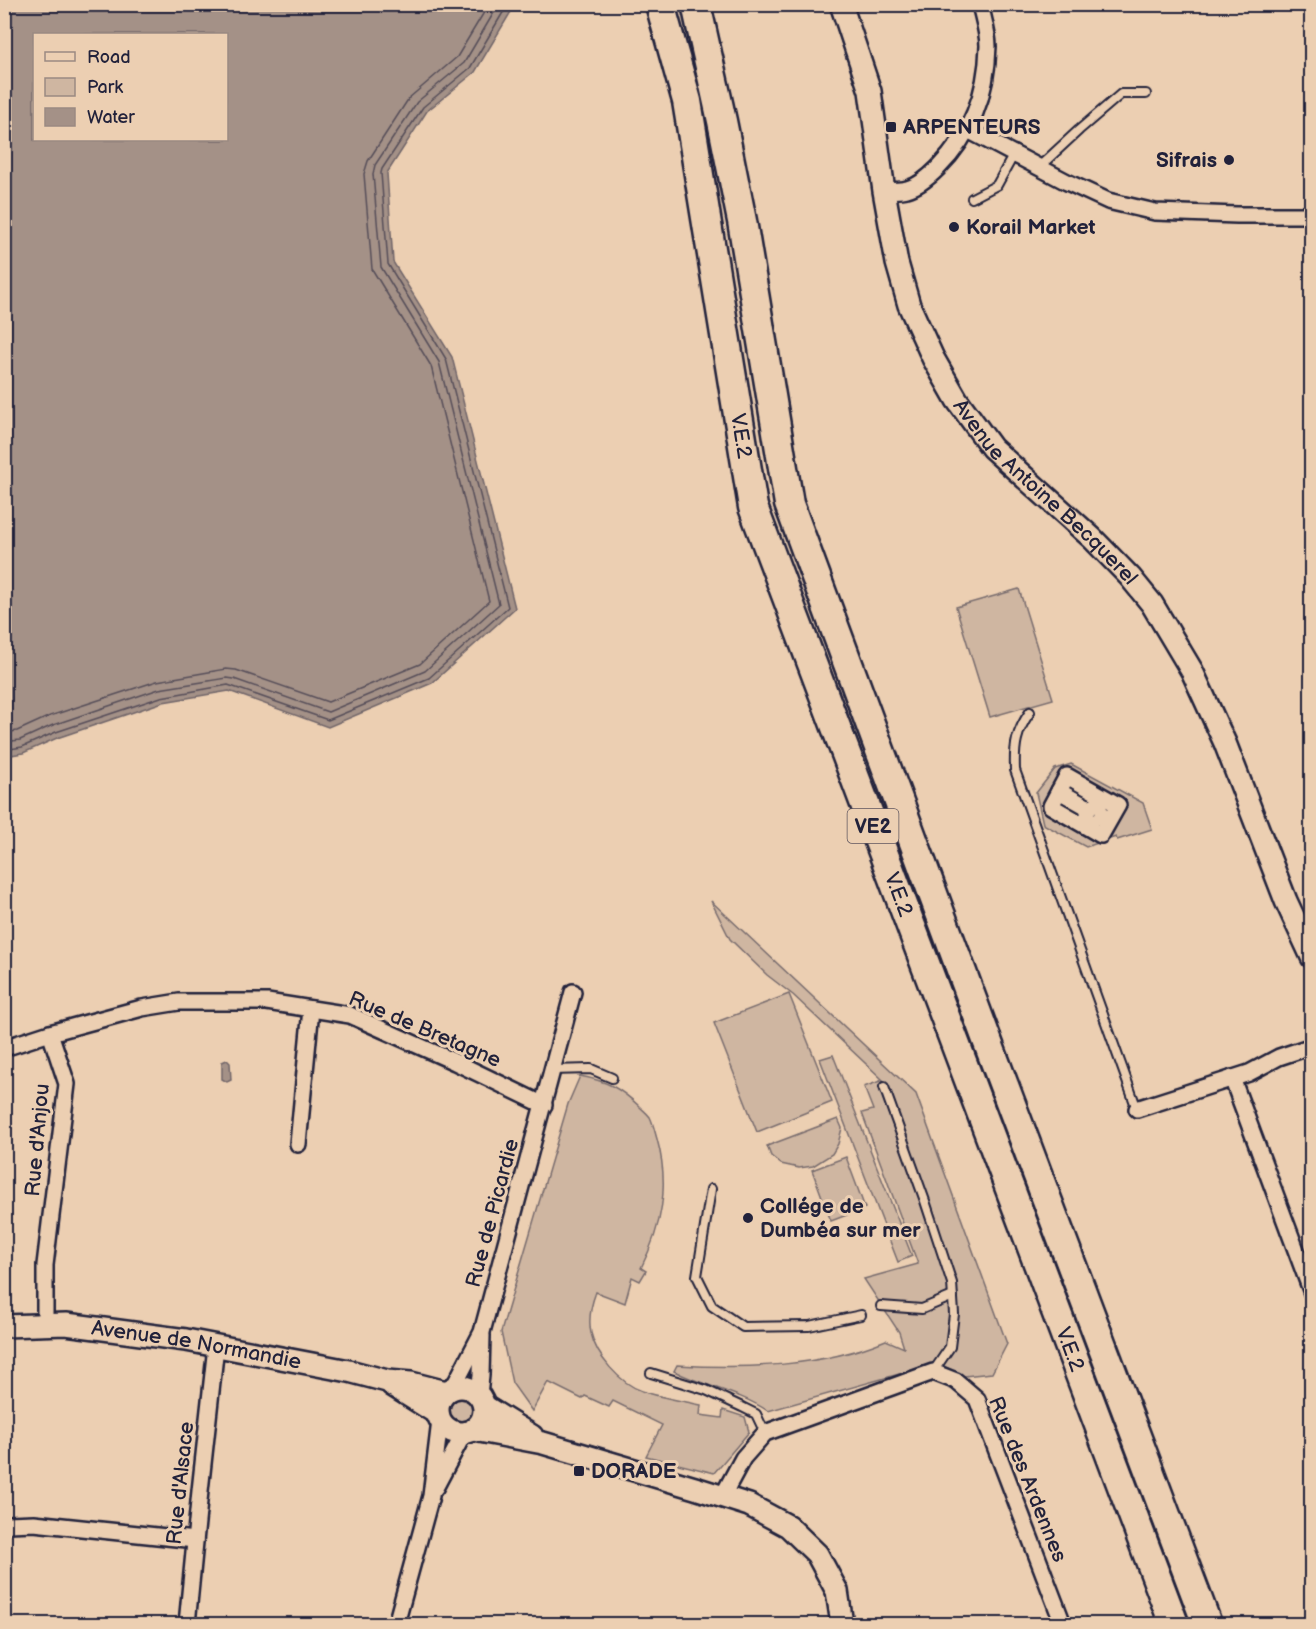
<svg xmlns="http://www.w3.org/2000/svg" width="1316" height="1629" viewBox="0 0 1316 1629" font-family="'Balsamiq Sans',sans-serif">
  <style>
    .green { fill: #cfb6a1; stroke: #786c6e; stroke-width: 1.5 }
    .water { fill: #a49187; stroke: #706569; stroke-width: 1.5; fill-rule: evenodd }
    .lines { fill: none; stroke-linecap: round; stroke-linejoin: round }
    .shore { stroke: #564e59; stroke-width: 1.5 }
    .lane-casing { stroke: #22223b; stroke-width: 12 }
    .street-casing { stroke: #22223b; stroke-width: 20 }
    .secondary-casing { stroke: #22223b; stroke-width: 26 }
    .highway-casing { stroke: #22223b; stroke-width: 33 }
    .lane { stroke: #eccfb2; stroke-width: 8 }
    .street { stroke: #eccfb2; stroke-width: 15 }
    .secondary { stroke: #eccfb2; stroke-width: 21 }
    .highway { stroke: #eccfb2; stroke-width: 28 }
    .poi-dot { fill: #22223b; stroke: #eccfb2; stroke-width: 2 }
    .labels { text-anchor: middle; stroke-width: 6; stroke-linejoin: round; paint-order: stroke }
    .shield { fill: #eccfb2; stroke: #5f565f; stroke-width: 1.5 }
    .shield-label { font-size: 20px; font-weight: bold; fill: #22223b }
    .poi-label { font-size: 21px; font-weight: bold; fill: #22223b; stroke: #eccfb2; text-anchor: start }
    .street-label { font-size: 21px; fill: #22223b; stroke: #eccfb2 }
  </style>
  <rect width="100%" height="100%" fill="#eccfb2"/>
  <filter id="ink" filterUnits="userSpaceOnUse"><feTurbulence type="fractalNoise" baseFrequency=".0167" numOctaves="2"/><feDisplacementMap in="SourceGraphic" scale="12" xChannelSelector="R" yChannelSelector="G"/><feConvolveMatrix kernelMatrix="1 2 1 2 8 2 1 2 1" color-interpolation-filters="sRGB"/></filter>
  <g filter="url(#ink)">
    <!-- green -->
    <g class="green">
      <polygon points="1019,589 1053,699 990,717 956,607"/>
      <polygon points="1071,764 1143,803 1152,829 1117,840 1116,837 1086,847 1043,824 1036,793 1055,769"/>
      <path d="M 711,901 L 916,1094 L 1007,1344 L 992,1373 L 964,1376 L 938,1363 L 768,1411 C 737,1391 705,1387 674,1371 L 677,1365 C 746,1369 822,1367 886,1340 L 904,1348 L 899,1332 L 864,1279 L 918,1264 L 862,1113 L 873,1110 L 864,1087 L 883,1080 L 793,995 L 767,975 L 730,939 Z"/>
      <polygon points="789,994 832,1102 757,1132 714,1023"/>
      <polygon points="833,1055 912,1256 898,1262 820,1059"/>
      <path d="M 580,1076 C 607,1081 620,1088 640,1107 C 643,1110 647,1113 650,1117 C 653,1123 655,1132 657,1139 C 670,1185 662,1226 641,1268 L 646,1271 L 640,1281 L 632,1277 L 625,1303 L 596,1292 C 591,1305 588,1319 591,1333 C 596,1356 620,1383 642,1391 C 658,1397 683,1401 701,1405 L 700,1415 L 722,1418 L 723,1410 L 745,1417 L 749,1432 L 714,1473 L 646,1456 L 662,1425 L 613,1401 L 609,1407 L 585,1396 L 582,1399 L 548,1382 L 532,1411 L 512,1383 L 501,1332 L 568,1104 Z"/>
      <polygon points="838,1119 842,1128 838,1144 832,1154 813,1166 799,1168 781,1164 771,1156 767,1146"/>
      <polygon points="846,1157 865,1208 831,1221 812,1170"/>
      <circle cx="461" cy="1410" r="15"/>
    </g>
    <!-- water -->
    <g class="water">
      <path d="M 4,5 L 515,5 L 475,72 L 427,111 L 387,173 L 393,262 L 452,357 L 515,608 L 432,683 L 328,727 L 229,691 L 163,702 L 57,738 L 23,753 L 5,756 ZM 34,34 L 226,34 L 226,140 L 34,140 Z"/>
      <polygon points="227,1060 230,1063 231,1080 227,1082 222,1079 222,1062"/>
    </g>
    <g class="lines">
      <!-- shore -->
      <g class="shore">
        <polyline points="4,733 17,731 50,716 157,681 226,669 236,670 328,702 420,664 489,601 431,366 372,269 364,174 368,161 409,98 457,57 489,4"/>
        <polyline points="4,742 20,740 53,725 159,689 227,678 234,679 328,712 425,671 499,604 439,362 381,267 373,174 375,165 417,102 464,63 499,4"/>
        <polyline points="4,750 22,747 56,732 161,697 228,685 328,720 429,678 508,607 446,359 388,264 381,173 382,169 423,107 470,68 508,4"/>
      </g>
      <!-- lane casing -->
      <g class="lane-casing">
        <g id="lane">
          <polyline points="1039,167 1079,130 1121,94 1146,94"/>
          <polyline points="972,198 997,185 1014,154"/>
          <path d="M 1030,712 C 1016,732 1014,746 1015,770 L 1137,1109"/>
          <polyline points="551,1070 591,1069 612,1078"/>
          <polyline points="884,1087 925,1201 952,1283 954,1314 950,1347 933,1372"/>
          <polyline points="711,1189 697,1276 712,1306 743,1327 809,1326 861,1315"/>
          <polyline points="881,1306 922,1309 953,1296"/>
          <polyline points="651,1373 706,1390 742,1407 756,1414 765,1433"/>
        </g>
      </g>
      <!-- street casing -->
      <g class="street-casing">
        <g id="street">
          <polyline points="968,130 1067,182 1108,201 1155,212 1237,215 1312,215"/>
          <path d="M 884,191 C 892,190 900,191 907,189 C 919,186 930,176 938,168 C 971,135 987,93 988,46 C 988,33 983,18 980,4"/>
          <polygon points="1067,776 1118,805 1101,835 1051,806"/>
          <polyline points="1059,791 1089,808"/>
          <circle cx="1094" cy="812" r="6"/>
          <polyline points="4,1048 50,1033 142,1008 179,1002 267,1002 350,1015 455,1062 544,1105"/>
          <polyline points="1232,1078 1312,1293"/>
          <polyline points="1137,1109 1249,1073 1279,1057 1312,1046"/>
          <polyline points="298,1144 311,1009"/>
          <polyline points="45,1325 45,1265 67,1084 50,1033"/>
          <polyline points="453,1388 482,1332 573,992"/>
          <polyline points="479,1395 481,1375 482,1335"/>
          <polyline points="435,1488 464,1433"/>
          <polyline points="722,1497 743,1458 765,1433 933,1372 956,1381 977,1399 1063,1624"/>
          <polyline points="4,1528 8,1524 34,1523 195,1540"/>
          <polyline points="187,1624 200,1491 216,1346"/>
          <polyline points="396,1624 431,1496 440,1421"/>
        </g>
      </g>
      <!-- secondary casing -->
      <g class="secondary-casing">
        <g id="secondary">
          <path id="s1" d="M 841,4 L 870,91 L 884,191 L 897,263 L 909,305 L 933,358 L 957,400 L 992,448 L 1092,538 L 1130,577 L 1152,604 L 1192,671 L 1225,743 L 1286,901 L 1312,957"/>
          <path id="s2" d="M 4,1326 L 66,1324 L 186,1340 L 349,1371 L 387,1381 L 411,1383 L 446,1392"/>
          <polyline points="392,1385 438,1414"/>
          <circle cx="461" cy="1410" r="23"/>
          <polyline points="484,1406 532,1436"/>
          <polyline points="474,1430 543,1443 695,1488 749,1505 788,1526 817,1554 837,1591 842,1624"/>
        </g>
      </g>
      <!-- highway casing -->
      <g class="highway-casing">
        <g id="highway">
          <path id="s3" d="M 660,4 L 687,101 L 753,507 L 1174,1624"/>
          <polyline points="696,4 722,121 742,221 789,504 994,1059 1207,1624"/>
        </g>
      </g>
      <!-- lane -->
      <use href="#lane" class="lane"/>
      <!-- street -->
      <use href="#street" class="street"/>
      <!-- secondary -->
      <use href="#secondary" class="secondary"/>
      <!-- highway -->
      <use href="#highway" class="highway"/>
    </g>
  </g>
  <!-- markers -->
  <g class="poi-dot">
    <rect x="885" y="121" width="12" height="12" rx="3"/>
    <circle cx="1229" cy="160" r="6"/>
    <circle cx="954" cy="227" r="6"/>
    <circle cx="748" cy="1218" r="6"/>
    <rect x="573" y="1465" width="12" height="12" rx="3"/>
  </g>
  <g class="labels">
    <!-- shield labels -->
    <rect class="shield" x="847.5" y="809" width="51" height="34" rx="4.5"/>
    <g class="shield-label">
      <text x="873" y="833">VE2</text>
    </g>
    <!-- poi labels -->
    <g class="poi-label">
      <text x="903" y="134">ARPENTEURS</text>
      <text x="1217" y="167" text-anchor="end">Sifrais</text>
      <text x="966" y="234">Korail Market</text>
      <text x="760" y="1213">Collége de<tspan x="760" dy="24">Dumbéa sur mer</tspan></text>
      <text x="591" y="1478">DORADE</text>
    </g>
    <!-- street labels -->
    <g class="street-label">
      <text dy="7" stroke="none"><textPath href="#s3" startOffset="440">V.E.2</textPath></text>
      <text dy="7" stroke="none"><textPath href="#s1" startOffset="544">Avenue Antoine Becquerel</textPath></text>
      <text dy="7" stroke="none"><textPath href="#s3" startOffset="926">V.E.2</textPath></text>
      <text transform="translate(425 1029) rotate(23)" y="7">Rue de Bretagne</text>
      <text transform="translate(37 1140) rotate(-85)" y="7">Rue d'Anjou</text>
      <text transform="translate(492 1213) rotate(-75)" y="7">Rue de Picardie</text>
      <text dy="7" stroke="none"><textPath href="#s2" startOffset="194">Avenue de Normandie</textPath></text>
      <text dy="7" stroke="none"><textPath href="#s3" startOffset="1412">V.E.2</textPath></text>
      <text transform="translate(1028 1479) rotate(68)" y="7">Rue des Ardennes</text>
      <text transform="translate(180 1483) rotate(-84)" y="7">Rue d'Alsace</text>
    </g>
  </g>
  <!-- margin -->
  <rect width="1316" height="1629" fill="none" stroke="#eccfb2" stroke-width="24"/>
  <rect x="12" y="12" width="1292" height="1605" fill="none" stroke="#22223b" stroke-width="2" filter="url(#ink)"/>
  <!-- legend -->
  <rect x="33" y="33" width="195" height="108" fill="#eccfb2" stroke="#9b8a82" stroke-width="1.5"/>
  <rect x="45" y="52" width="30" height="9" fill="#eccfb2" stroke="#9b8a82" stroke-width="1.5"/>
  <text x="87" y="63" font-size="18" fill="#22223b">Road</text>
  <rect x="45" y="78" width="30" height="18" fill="#cfb6a1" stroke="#9b8a82" stroke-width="1.5"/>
  <text x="87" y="93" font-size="18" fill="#22223b">Park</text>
  <rect x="45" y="108" width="30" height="18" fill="#a49187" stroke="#9b8a82" stroke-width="1.5"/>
  <text x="87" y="123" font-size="18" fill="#22223b">Water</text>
</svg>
